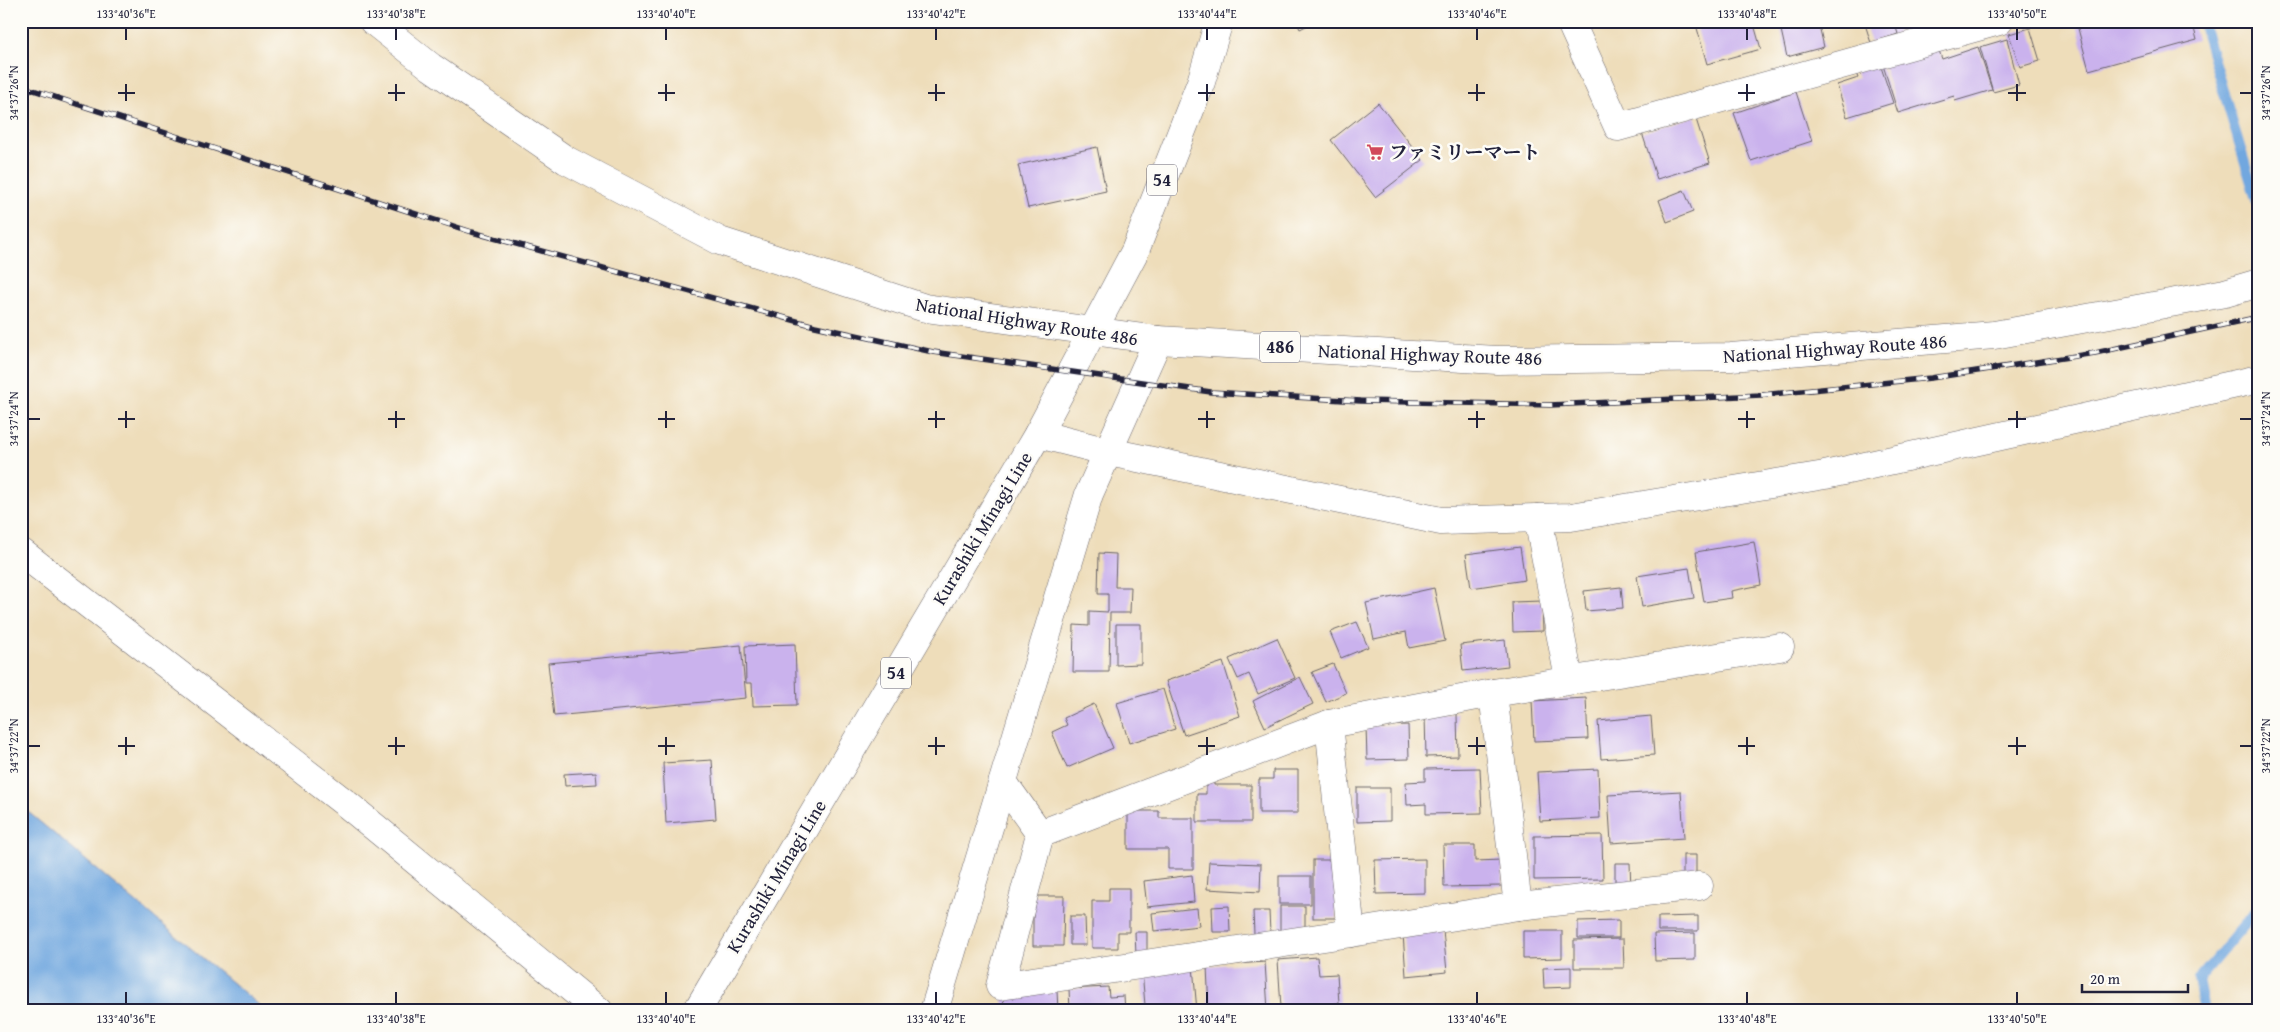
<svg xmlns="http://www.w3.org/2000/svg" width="2280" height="1032" viewBox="0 0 2280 1032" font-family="'Gentium Book Plus','Noto Serif JP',serif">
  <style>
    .water { fill: #71a7df; stroke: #4a648d }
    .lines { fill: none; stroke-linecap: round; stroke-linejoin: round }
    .stream { stroke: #71a7df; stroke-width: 10 }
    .building { fill: #cab2ed }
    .minor-casing { stroke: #696367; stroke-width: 29 }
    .major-casing { stroke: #696367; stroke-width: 29 }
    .highway-casing { stroke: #696367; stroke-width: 29 }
    .minor { stroke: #fff; stroke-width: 28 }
    .major { stroke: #fff; stroke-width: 28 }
    .highway { stroke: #fff; stroke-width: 28 }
    .rail-casing { stroke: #22223b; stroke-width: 5.5 }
    .rail { stroke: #fdfcf7; stroke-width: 4; stroke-dasharray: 11; stroke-linecap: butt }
    .ticks { fill: none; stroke: #22223b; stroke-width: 2 }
    .labels { text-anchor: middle; stroke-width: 5; stroke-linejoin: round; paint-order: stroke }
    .shield { fill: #fdfcf7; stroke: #646373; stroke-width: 1 }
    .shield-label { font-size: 18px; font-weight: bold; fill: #22223b }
    .poi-label { font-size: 19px; font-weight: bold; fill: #22223b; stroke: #fdfcf7; text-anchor: start }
    .street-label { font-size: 19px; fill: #22223b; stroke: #fdfcf7 }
    .neatline { fill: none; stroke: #22223b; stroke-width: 2 }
    .ticks-label { font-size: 12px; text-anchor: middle; fill: #22223b }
  </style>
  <rect width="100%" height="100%" fill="#fdfcf7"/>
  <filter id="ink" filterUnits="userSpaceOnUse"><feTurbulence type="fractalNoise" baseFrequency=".02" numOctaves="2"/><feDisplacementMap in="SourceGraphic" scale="10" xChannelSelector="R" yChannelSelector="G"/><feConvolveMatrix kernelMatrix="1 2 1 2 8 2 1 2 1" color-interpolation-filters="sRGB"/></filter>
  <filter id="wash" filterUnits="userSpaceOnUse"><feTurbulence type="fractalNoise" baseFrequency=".0096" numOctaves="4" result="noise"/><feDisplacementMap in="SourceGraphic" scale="20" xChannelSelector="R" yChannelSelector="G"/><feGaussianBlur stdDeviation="1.12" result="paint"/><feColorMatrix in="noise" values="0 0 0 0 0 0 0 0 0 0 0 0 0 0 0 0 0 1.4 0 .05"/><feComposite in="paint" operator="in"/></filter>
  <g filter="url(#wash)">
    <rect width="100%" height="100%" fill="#eeddba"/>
    <!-- water -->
    <polygon class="water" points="21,806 266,1011 21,1011"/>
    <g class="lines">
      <!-- stream -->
      <g class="stream">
        <polyline points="2202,21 2259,209"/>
        <polyline points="2204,1011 2198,980 2259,907"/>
      </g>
    </g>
    <g id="blocks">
      <!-- building -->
      <g class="building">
        <polygon points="1296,21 1316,21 1300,29"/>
        <polygon points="1695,21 1753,21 1761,49 1707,64"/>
        <polygon points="1779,21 1818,21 1824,47 1787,57"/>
        <polygon points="1864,21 1894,21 1898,34 1871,43"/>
        <polygon points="2076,21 2192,21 2197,40 2089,70"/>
        <polygon points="2030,28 2040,61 2020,67 2009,34"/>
        <polygon points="2007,39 2019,85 1993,92 1980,47"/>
        <polygon points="1937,45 1942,59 1978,47 1992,90 1955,101 1954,96 1898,113 1882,62"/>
        <polygon points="1880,64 1893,103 1847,117 1837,85 1858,78 1855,71"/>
        <polygon points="1796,92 1812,141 1751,161 1734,113"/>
        <polygon points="1378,103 1423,160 1375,197 1331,140"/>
        <polygon points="1695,116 1710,163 1657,179 1642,133"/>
        <polygon points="1097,147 1106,191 1028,208 1018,165"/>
        <polygon points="1684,190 1693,212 1667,222 1659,200"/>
        <polygon points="1754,542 1761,585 1731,591 1732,598 1704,602 1696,552"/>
        <polygon points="1520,547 1525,580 1471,588 1466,554"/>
        <polygon points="1099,553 1116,554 1115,587 1131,587 1130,613 1110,613 1109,672 1073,672 1074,625 1089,626 1089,611 1108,612 1108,594 1098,594"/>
        <polygon points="1689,568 1694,598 1642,607 1637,576"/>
        <polygon points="1621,587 1623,608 1586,611 1584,591"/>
        <polygon points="1434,588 1445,641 1409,648 1406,632 1374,639 1366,603"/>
        <polygon points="1542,601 1543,631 1513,632 1512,602"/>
        <polygon points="1357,622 1368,647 1341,658 1330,632"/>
        <polygon points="1116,624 1141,624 1141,664 1116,665"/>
        <polygon points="1277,638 1295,678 1258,694 1249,674 1238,679 1229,659"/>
        <polygon points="1505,640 1508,666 1463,671 1460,645"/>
        <polygon points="795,644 797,705 753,706 752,683 746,683 745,646"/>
        <polygon points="741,645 746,698 554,716 548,663"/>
        <polygon points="1223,662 1240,716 1184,735 1166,681"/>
        <polygon points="1333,664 1346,693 1326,702 1312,672"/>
        <polygon points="1300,677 1313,704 1265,727 1253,701"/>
        <polygon points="1163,689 1175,729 1129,743 1117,703"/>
        <polygon points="1586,698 1588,739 1534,741 1532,701"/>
        <polygon points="1094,704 1113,748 1067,768 1052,732 1067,725 1064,718"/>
        <polygon points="1457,714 1458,756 1426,757 1425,715"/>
        <polygon points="1651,716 1654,755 1601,759 1598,721"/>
        <polygon points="1408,725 1409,759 1367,760 1366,726"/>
        <polygon points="712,760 716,819 666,823 663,763"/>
        <polygon points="1480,768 1482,813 1426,814 1426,804 1407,805 1406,782 1425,781 1425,769"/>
        <polygon points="1598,769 1600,818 1540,821 1537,772"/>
        <polygon points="1273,770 1298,770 1298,813 1259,813 1259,779 1273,779"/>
        <polygon points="596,772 597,784 565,786 564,774"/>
        <polygon points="1206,782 1214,782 1214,785 1251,785 1251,822 1197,822 1197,794 1206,794"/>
        <polygon points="1357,788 1390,788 1390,821 1357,822"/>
        <polygon points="1681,791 1684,838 1611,843 1608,795"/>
        <polygon points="1128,811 1159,811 1159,818 1193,818 1193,869 1168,869 1168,849 1128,849"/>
        <polygon points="1602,835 1603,879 1534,880 1534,836"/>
        <polygon points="1443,845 1475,845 1475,861 1502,860 1502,886 1444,887"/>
        <rect x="1683" y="855" width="13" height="24"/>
        <polygon points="1425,859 1425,893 1376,894 1375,860"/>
        <rect x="1313" y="860" width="23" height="58"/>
        <polygon points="1209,862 1261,864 1260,892 1207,889"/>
        <polygon points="1615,863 1630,863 1631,889 1615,889"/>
        <polygon points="1192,875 1194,902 1147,907 1144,881"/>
        <rect x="1279" y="876" width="32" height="28"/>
        <polygon points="1109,888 1129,888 1129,932 1118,932 1118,948 1092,948 1092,901 1109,901"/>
        <polygon points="1033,896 1064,896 1063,946 1033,946"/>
        <polygon points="1229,906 1230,932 1213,932 1212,907"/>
        <rect x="1280" y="906" width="25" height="25"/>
        <polygon points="1197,908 1199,926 1154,931 1152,913"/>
        <polygon points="1253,911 1269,911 1270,933 1254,934"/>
        <polygon points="1070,916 1085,916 1086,945 1070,945"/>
        <polygon points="1698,916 1698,931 1658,931 1658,917"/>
        <polygon points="1619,920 1619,938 1578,938 1578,921"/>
        <polygon points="1443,930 1447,972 1406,976 1403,934"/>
        <polygon points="1523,931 1562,931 1562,958 1523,959"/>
        <polygon points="1135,932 1147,932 1147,955 1136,955"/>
        <polygon points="1695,933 1695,960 1655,961 1654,934"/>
        <polygon points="1623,939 1624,968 1574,968 1574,940"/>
        <polygon points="1317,957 1319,975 1337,974 1339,1003 1281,1008 1278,960"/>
        <polygon points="1265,962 1268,1011 1209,1011 1207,966"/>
        <polygon points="1193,966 1197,1011 1140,1011 1140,1005 1145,1005 1142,971"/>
        <polygon points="1571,967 1571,987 1544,988 1543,968"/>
        <polygon points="1108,987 1109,997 1124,996 1125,1011 1070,1011 1069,989"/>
        <polygon points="1057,991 1058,1011 1004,1011 1003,993"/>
      </g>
    </g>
  </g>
  <g filter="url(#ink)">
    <use href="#blocks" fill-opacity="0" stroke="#696367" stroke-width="1"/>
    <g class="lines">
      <!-- minor casing -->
      <g class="minor-casing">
        <g id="minor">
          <polyline points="1570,21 1618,127 1999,21"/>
          <polyline points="1038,434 1109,452 1441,521 1571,517 1825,475 2259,379"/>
          <polyline points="1538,518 1569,679"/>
          <polyline points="21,552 349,806 599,1011"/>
          <polyline points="1003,782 1040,834 1000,986 1351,933 1518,906 1699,886"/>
          <polyline points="1040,834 1329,724"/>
          <polyline points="1518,906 1493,693 1780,647"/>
          <polyline points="1351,933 1329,724 1493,693"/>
          <polyline points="934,1011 1089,494 1158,340"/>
        </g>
      </g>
      <!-- major casing -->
      <g class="major-casing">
        <polyline id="major" points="697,1011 1038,434 1135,251 1201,82 1219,21"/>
      </g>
      <!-- highway casing -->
      <g class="highway-casing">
        <polyline id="highway" points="373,21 431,67 566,160 720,241 925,308 1158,340 1497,360 1731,357 1994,335 2225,293 2259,283"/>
      </g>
      <!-- minor -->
      <use href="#minor" class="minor"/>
      <!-- major -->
      <use href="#major" class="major"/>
      <!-- highway -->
      <use href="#highway" class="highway"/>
      <!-- rail casing -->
      <g class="rail-casing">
        <polyline id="rail" points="21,86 472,232 815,326 933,352 1211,392 1361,401 1550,405 1761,395 1931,378 2095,353 2259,317"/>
      </g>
      <!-- rail -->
      <use href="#rail" class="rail"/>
    </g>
  </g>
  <!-- ticks -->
  <path class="ticks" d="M 126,28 L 126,40M 396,28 L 396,40M 666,28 L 666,40M 936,28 L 936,40M 1207,28 L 1207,40M 1477,28 L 1477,40M 1747,28 L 1747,40M 2017,28 L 2017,40M 126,84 L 126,101M 396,84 L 396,101M 666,84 L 666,101M 936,84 L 936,101M 1207,84 L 1207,101M 1477,84 L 1477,101M 1747,84 L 1747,101M 2017,84 L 2017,101M 28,93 L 40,93M 118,93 L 135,93M 388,93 L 405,93M 658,93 L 675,93M 928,93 L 945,93M 1198,93 L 1215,93M 1468,93 L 1485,93M 1738,93 L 1755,93M 2008,93 L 2026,93M 2240,93 L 2252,93M 126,411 L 126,428M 396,411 L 396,428M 666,411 L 666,428M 936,411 L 936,428M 1207,411 L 1207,428M 1477,411 L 1477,428M 1747,411 L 1747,428M 2017,411 L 2017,428M 28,419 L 40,419M 118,419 L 135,419M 388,419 L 405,419M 658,419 L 675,419M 928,419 L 945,419M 1198,419 L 1215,419M 1468,419 L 1485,419M 1738,419 L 1755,419M 2008,419 L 2026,419M 2240,419 L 2252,419M 126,737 L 126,755M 396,737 L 396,755M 666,737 L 666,755M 936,737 L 936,755M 1207,737 L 1207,755M 1477,737 L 1477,755M 1747,737 L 1747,755M 2017,737 L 2017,755M 28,746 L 40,746M 118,746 L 135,746M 388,746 L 405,746M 658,746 L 675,746M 928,746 L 945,746M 1198,746 L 1215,746M 1468,746 L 1485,746M 1738,746 L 1755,746M 2008,746 L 2026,746M 2240,746 L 2252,746M 126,992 L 126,1004M 396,992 L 396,1004M 666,992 L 666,1004M 936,992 L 936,1004M 1207,992 L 1207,1004M 1477,992 L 1477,1004M 1747,992 L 1747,1004M 2017,992 L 2017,1004"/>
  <!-- icons -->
  <defs>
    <g id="supermarket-bare" transform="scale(1.35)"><path d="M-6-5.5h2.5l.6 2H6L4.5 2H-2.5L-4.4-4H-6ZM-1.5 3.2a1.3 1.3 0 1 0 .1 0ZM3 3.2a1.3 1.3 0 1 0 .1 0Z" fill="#d1495b" stroke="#fdfcf7" stroke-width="2.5" paint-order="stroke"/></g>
  </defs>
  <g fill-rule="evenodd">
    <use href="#supermarket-bare" x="1375" y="152"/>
  </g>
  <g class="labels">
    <!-- shield labels -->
    <g class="shield">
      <rect x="1147" y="164.5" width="30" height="31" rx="4"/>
      <rect x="1260" y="331.5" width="40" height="31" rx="4"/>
      <rect x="881" y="657.5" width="30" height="31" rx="4"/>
    </g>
    <g class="shield-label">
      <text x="1162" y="186">54</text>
      <text x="1280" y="353">486</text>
      <text x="896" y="679">54</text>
    </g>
    <!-- poi labels -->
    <g class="poi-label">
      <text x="1389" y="159">ファミリーマート</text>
    </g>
    <!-- street labels -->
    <g class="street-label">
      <text transform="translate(1027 321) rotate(9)" y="7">National Highway Route 486</text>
      <text transform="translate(1835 348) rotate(-4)" y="7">National Highway Route 486</text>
      <text transform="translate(1430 354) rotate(2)" y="7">National Highway Route 486</text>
      <text transform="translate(982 528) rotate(-59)" y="7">Kurashiki Minagi Line</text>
      <text transform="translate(776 876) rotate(-59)" y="7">Kurashiki Minagi Line</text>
    </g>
  </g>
  <!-- margin -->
  <rect width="2280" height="1032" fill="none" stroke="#fdfcf7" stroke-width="55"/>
  <!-- scale -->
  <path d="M2082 984v8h106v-8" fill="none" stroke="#22223b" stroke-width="2.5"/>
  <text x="2090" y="984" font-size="15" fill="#22223b" stroke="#fdfcf7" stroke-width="4" paint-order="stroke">20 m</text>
  <rect x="28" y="28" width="2224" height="976" class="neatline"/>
  <g class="ticks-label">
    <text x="126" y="18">133°40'36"E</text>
    <text x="396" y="18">133°40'38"E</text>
    <text x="666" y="18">133°40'40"E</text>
    <text x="936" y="18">133°40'42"E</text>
    <text x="1207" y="18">133°40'44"E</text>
    <text x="1477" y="18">133°40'46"E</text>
    <text x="1747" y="18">133°40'48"E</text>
    <text x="2017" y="18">133°40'50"E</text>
    <text transform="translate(14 93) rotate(-90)" y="4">34°37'26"N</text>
    <text transform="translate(2266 93) rotate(-90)" y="4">34°37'26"N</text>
    <text transform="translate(14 419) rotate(-90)" y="4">34°37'24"N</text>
    <text transform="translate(2266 419) rotate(-90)" y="4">34°37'24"N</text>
    <text transform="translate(14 746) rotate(-90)" y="4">34°37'22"N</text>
    <text transform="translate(2266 746) rotate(-90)" y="4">34°37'22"N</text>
    <text x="126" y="1023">133°40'36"E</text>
    <text x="396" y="1023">133°40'38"E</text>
    <text x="666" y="1023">133°40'40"E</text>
    <text x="936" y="1023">133°40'42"E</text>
    <text x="1207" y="1023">133°40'44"E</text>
    <text x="1477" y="1023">133°40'46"E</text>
    <text x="1747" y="1023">133°40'48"E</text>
    <text x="2017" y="1023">133°40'50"E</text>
  </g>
</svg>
